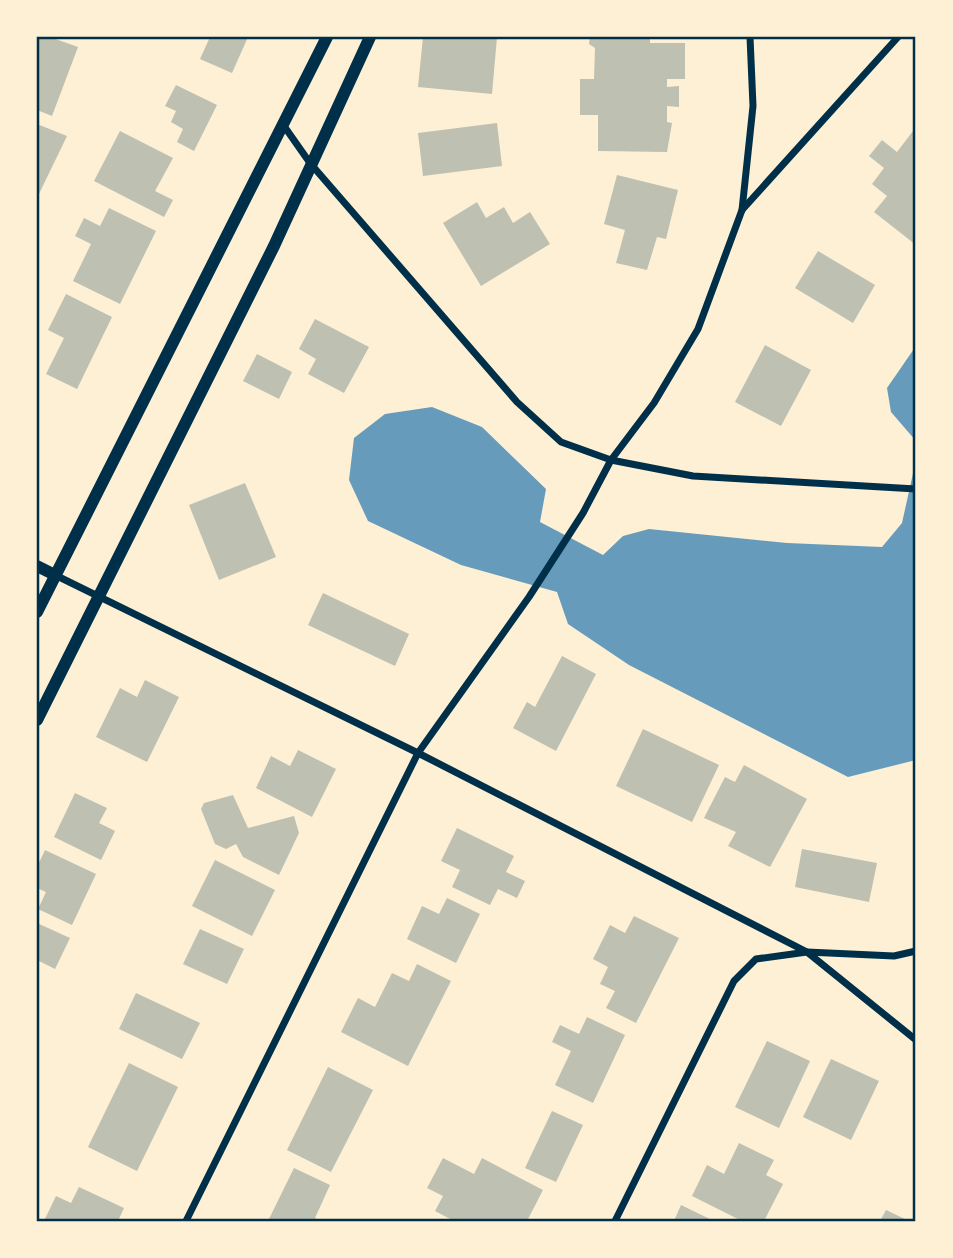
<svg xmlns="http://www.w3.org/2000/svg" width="953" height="1258" viewBox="0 0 953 1258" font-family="Commissioner,sans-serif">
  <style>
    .water { fill: #669bbc }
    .building { fill: #bec0b2 }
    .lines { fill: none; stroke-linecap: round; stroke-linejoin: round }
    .minor { stroke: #003049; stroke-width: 7 }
    .tertiary { stroke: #003049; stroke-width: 12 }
    .neatline { fill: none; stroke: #003049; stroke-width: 2.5 }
  </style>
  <rect width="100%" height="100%" fill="#fdf0d5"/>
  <!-- water -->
  <g class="water">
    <polygon points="916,346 916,441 891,412 887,388"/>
    <polygon points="432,407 482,427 546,489 540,522 603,555 623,536 649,529 787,543 882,547 902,523 916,460 916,760 848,777 629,665 568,624 557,592 461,565 368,521 349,480 354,438 385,414"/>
  </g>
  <!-- building -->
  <g class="building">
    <polygon points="37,37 50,37 78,47 52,116 37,110"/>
    <polygon points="210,37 248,37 232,73 200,59"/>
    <polygon points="423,37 497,37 492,94 418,87"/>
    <polygon points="590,37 650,37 650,43 685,43 685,79 667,79 667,87 679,86 679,107 667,106 667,122 672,123 667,152 598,151 598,115 580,115 580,79 594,79 595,48 589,44"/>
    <polygon points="176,85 217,105 194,151 177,142 183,129 171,122 176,111 165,106"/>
    <polygon points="497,123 502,166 423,176 418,133"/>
    <polygon points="37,124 67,136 37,198"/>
    <polygon points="916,127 916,245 874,212 887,196 872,184 884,168 869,156 882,140 897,152"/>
    <polygon points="120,131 173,158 155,191 173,200 164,217 94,181"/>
    <polygon points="617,175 678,190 666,239 657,237 647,270 616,263 625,230 604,224"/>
    <polygon points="477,202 486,218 504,207 513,223 530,212 550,244 481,286 443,223"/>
    <polygon points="109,208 156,231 120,304 73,281 91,244 75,236 84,218 100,226"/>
    <polygon points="818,251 875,285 853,323 795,288"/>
    <polygon points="66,294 112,317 77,389 46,374 64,338 48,330"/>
    <polygon points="315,319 369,347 344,393 308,374 316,359 299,349"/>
    <polygon points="765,345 811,370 781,426 735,402"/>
    <polygon points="257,354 292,372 279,399 243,381"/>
    <polygon points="245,483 276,557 219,580 189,505"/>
    <polygon points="323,593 409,634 395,666 308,625"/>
    <polygon points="562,656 596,674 556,751 513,728 527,702 535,707"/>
    <polygon points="145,680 179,697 147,762 96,737 120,688 137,697"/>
    <polygon points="643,729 719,765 692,822 616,786"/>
    <polygon points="298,750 336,769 312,817 256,788 271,756 290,766"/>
    <polygon points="744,765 807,799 770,867 728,846 736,832 704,818 725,777 735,782"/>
    <polygon points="75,793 107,808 99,823 115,831 101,860 54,837"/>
    <polygon points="233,795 248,828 294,816 299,833 279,875 243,857 236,844 226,849 215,844 201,809 204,803"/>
    <polygon points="457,828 514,856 506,872 525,881 517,898 498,889 490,905 452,887 460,870 441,861"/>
    <polygon points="802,849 877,863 869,902 795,887"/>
    <polygon points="45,850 96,874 72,925 38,909 46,892 37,888 37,867"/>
    <polygon points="215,860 275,890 252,936 192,906"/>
    <polygon points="447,898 480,914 456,963 407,939 422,906 439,914"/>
    <polygon points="634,916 679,938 636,1023 606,1008 615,991 600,984 608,967 593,959 610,925 625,933"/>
    <polygon points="37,923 70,938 55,969 37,960"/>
    <polygon points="200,929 244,949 227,984 183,964"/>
    <polygon points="417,964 451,981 408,1066 341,1032 358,998 375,1007 392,973 409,981"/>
    <polygon points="136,993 200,1023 182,1059 119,1029"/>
    <polygon points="587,1017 625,1035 593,1103 555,1085 571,1051 552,1042 560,1025 579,1034"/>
    <polygon points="767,1041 810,1061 779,1128 735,1107"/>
    <polygon points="831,1059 879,1081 851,1140 803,1117"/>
    <polygon points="129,1063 178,1087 137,1171 88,1147"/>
    <polygon points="328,1067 373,1090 331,1172 287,1150"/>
    <polygon points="552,1111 583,1125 556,1182 525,1168"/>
    <polygon points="739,1143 774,1160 766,1175 783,1184 764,1221 742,1221 692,1196 707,1165 724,1174"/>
    <polygon points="443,1158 474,1174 482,1158 543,1190 527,1221 454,1221 435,1211 443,1196 427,1188"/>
    <polygon points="294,1168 330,1185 315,1218 323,1221 268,1221"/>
    <polygon points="79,1187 124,1208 118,1221 44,1221 56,1196 71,1203"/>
    <polygon points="681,1205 714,1221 674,1221"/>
    <polygon points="886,1210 909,1221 880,1221"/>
  </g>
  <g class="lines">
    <!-- minor -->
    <g class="minor">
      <polyline points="284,126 310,163 517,402 561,442 611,460 693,476 916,489"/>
      <polyline points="742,210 753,106 750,37"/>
      <polyline points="55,575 418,753 807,952 916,1040"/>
      <polyline points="186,1221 418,753 529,597 583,513 611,460 654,403 698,329 742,210 898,37"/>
      <polyline points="615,1221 734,981 756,959 807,952 894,956 916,951"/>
    </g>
    <!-- tertiary -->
    <g class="tertiary">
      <polyline points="37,566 55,575"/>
      <polyline points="37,612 327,37"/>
      <polyline points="37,720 274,246 370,37"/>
    </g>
  </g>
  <!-- border -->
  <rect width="953" height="1258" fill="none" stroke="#fdf0d5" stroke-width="77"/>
  <rect x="38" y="38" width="876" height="1182" class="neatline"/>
</svg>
